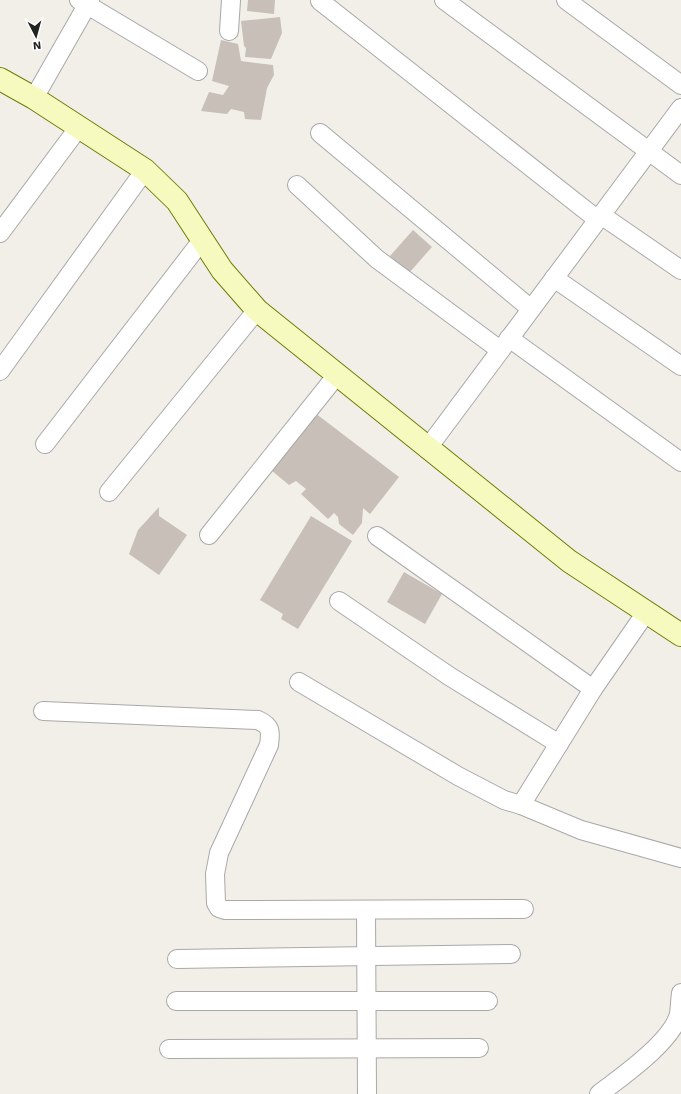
<svg xmlns="http://www.w3.org/2000/svg" width="681" height="1094" viewBox="0 0 681 1094" font-family="'Work Sans',sans-serif">
  <style>
    .building { fill: #c7bfb8 }
    .lines { fill: none; stroke-linecap: round; stroke-linejoin: round }
    .street-casing { stroke: #a9a9a9; stroke-width: 20 }
    .secondary-casing { stroke: #707d05; stroke-width: 24 }
    .street { stroke: #fff; stroke-width: 18 }
    .secondary { stroke: #f7fabf; stroke-width: 22 }
  </style>
  <rect width="100%" height="100%" fill="#f2efe9"/>
  <!-- building -->
  <g class="building">
    <polygon points="248,0 275,0 274,14 247,11"/>
    <polygon points="280,17 282,33 271,59 245,57 246,48 244,46 241,21"/>
    <polygon points="221,40 238,44 241,61 273,65 274,75 267,88 261,120 245,119 244,112 231,109 227,114 201,111 209,92 223,95 229,86 212,81"/>
    <polygon points="413,230 432,247 409,273 390,256"/>
    <polygon points="315,413 399,477 370,514 363,508 362,523 353,535 339,524 338,517 334,513 328,519 301,494 306,489 296,481 289,485 271,470"/>
    <polygon points="159,507 159,516 187,535 159,575 129,554 138,530"/>
    <polygon points="311,516 352,541 298,629 281,619 283,614 260,600"/>
    <polygon points="404,572 442,594 425,624 387,602"/>
  </g>
  <g class="lines">
    <!-- street casing -->
    <g class="street-casing">
      <g id="street">
        <polyline points="79,0 198,71"/>
        <polyline points="444,0 681,175"/>
        <polyline points="566,0 681,85"/>
        <polyline points="320,1 598,220"/>
        <polyline points="229,31 231,0"/>
        <polyline points="34,98 90,0"/>
        <polyline points="320,133 531,309"/>
        <polyline points="297,185 377,259 500,350"/>
        <polyline points="601,215 681,270"/>
        <polyline points="0,233 79,127"/>
        <polyline points="554,278 681,366"/>
        <polyline points="509,338 681,462"/>
        <polyline points="0,371 145,170"/>
        <polyline points="45,444 203,239"/>
        <polyline points="427,449 681,108"/>
        <polyline points="109,492 257,310"/>
        <polyline points="209,535 336,376"/>
        <polyline points="377,536 593,689"/>
        <polyline points="339,601 449,676 559,744"/>
        <polyline points="299,682 458,776 504,800 521,805 593,689 647,611"/>
        <path d="M 43,711 L 258,720 C 271,726 271,731 269,745 L 219,853 L 215,874 L 216,903 L 219,908 L 225,910 L 524,909"/>
        <polyline points="521,805 581,830 681,858"/>
        <polyline points="366,910 367,1094"/>
        <polyline points="177,959 511,954"/>
        <polyline points="176,1001 488,1001"/>
        <polyline points="169,1049 479,1048"/>
        <path d="M 599,1094 C 621,1077 672,1042 679,1014 C 680,1007 680,1000 681,993"/>
      </g>
    </g>
    <!-- secondary casing -->
    <g class="secondary-casing">
      <polyline id="secondary" points="0,79 34,98 145,170 177,201 222,270 257,310 569,561 681,635"/>
    </g>
    <!-- street -->
    <use href="#street" class="street"/>
    <!-- secondary -->
    <use href="#secondary" class="secondary"/>
  </g>
  <!-- north arrow -->
  <g transform="translate(36 36) rotate(174)" stroke="#ffffff" stroke-width="3" paint-order="stroke">
  <path d="M0-3L7 15L0 10L-7 15Z" fill="#222222"/>
  <text y="-6" font-size="11" font-weight="bold" text-anchor="middle" fill="#222222">N</text>
  </g>
</svg>
